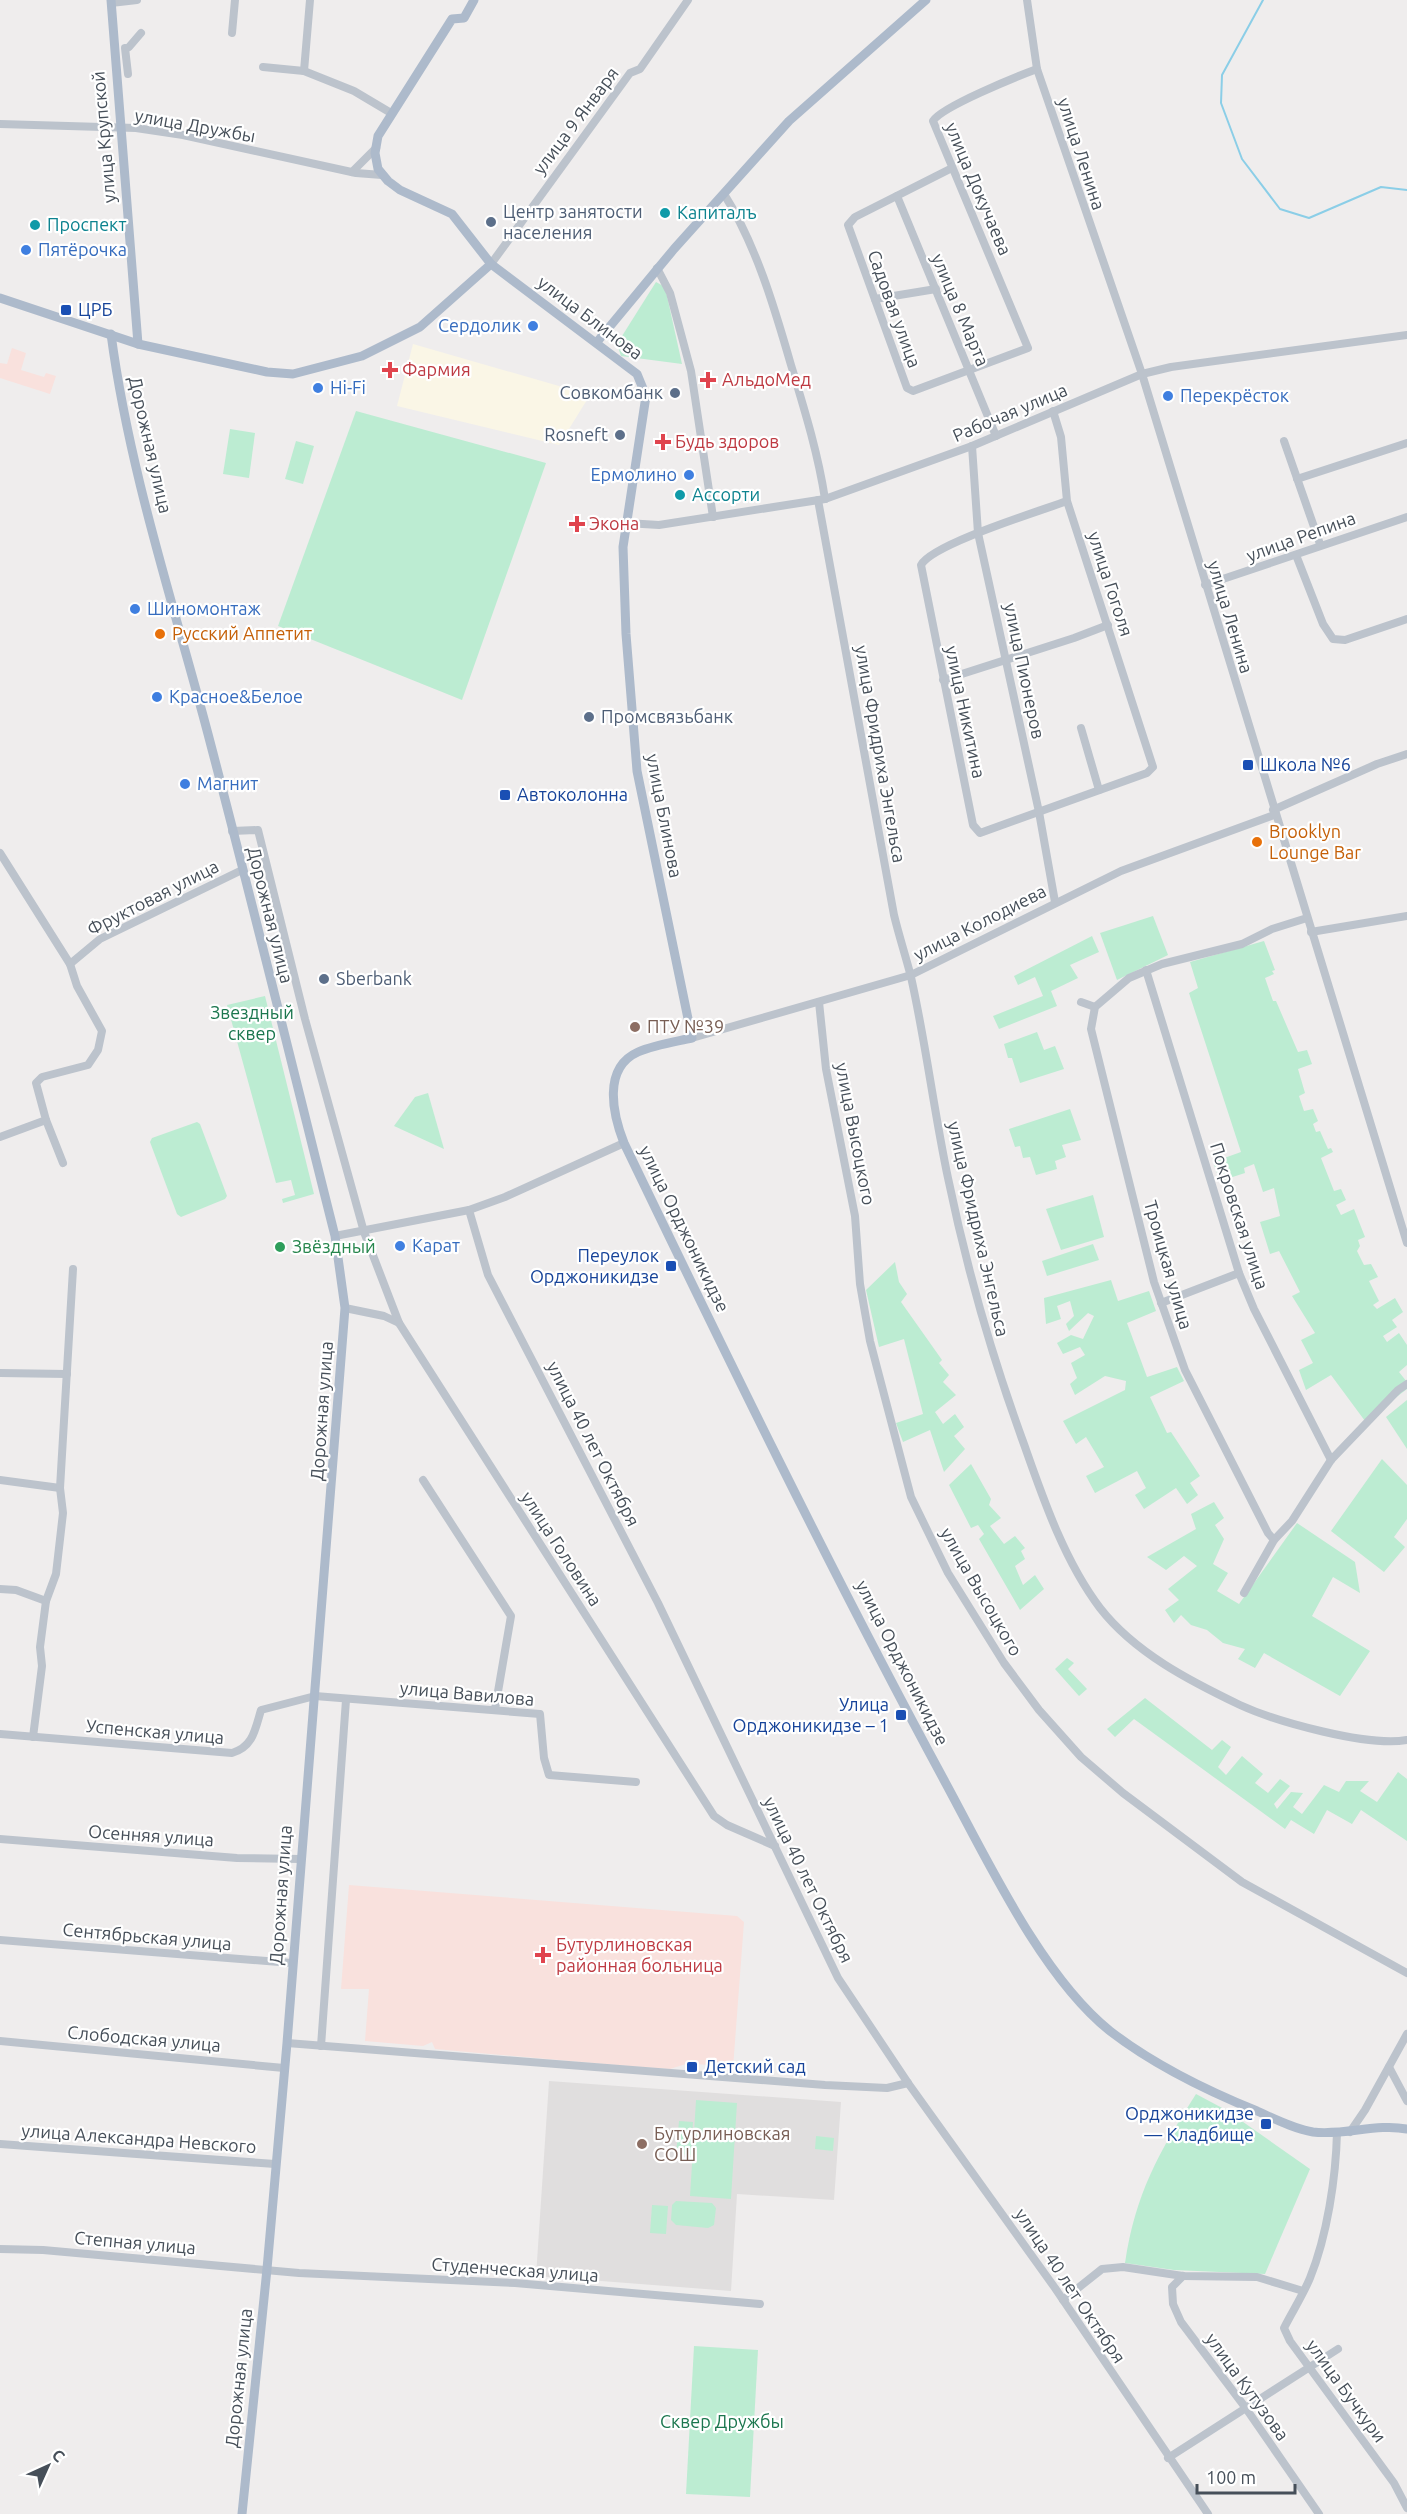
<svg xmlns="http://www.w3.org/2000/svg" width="1407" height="2514" viewBox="0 0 1407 2514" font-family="Ubuntu,sans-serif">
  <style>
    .commercial { fill: #faf6e6 }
    .education { fill: #e0dede }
    .medical { fill: #f9e1dd }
    .green { fill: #bcecd2 }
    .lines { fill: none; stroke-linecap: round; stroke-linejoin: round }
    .stream { stroke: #8bcee7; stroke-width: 2 }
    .minor { stroke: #bcc3cc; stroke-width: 8 }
    .major { stroke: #adbacb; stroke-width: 9 }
    .culture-dot { fill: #0f9aa8; stroke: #fff; stroke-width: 2 }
    .service-dot { fill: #5c6f8a; stroke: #fff; stroke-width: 2 }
    .shop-dot { fill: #3f7fe0; stroke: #fff; stroke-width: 2 }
    .transit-dot { fill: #1a4fb4; stroke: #fff; stroke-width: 2 }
    .health-dot { fill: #e0444e; stroke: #fff; stroke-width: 2 }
    .food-dot { fill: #e8710a; stroke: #fff; stroke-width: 2 }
    .education-dot { fill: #8d6e63; stroke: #fff; stroke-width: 2 }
    .leisure-dot { fill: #2e9e5b; stroke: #fff; stroke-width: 2 }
    .labels { text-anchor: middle; stroke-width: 4.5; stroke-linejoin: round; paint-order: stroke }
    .street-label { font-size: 18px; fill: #464f59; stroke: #fff }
    .service-label { font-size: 18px; fill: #4e5e75; stroke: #fff; text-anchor: start }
    .culture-label { font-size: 18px; fill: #0d838f; stroke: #fff; text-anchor: start }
    .shop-label { font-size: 18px; fill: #366cbe; stroke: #fff; text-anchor: start }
    .transit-label { font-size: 18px; fill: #164399; stroke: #fff; text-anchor: start }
    .health-label { font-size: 18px; fill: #be3a42; stroke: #fff; text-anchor: start }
    .food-label { font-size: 18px; fill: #c56008; stroke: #fff; text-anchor: start }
    .park-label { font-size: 18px; fill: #1b764e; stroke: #fff }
    .education-label { font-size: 18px; fill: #785e54; stroke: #fff; text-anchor: start }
    .leisure-label { font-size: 18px; fill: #27864d; stroke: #fff; text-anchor: start }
  </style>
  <rect width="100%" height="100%" fill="#efeded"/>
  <!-- commercial -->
  <polygon class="commercial" points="413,344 590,395 559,445 397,406"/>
  <!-- education -->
  <polygon class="education" points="549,2081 841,2102 834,2200 737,2194 731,2291 536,2276"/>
  <!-- medical -->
  <g class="medical">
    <polygon points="12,348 26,353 21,370 44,377 46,373 56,376 50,394 0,378 0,363 7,364"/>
    <polygon points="349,1885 737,1916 744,1922 733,2068 689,2063 670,2069 616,2065 435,2049 432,2042 423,2046 365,2041 369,1989 341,1989"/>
  </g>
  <!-- green -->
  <g class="green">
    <polygon points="656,282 665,287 682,364 621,356 617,344"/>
    <polygon points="356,411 546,463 462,700 278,626"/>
    <polygon points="230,429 255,433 249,478 223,474"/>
    <polygon points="296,441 314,446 303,484 285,479"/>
    <polygon points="1153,916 1168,955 1117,980 1100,933"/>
    <polygon points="1092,936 1099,952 1070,965 1078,978 1051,991 1057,1006 999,1029 993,1016 1043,996 1035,977 1018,985 1014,976"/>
    <polygon points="1264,941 1275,970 1272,971 1274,974 1265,978 1273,1001 1276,1001 1298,1052 1307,1050 1312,1064 1298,1069 1305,1093 1299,1096 1304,1111 1313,1109 1318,1121 1313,1124 1316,1132 1320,1131 1328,1149 1331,1148 1333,1152 1321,1158 1334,1191 1341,1189 1346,1200 1336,1205 1341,1215 1354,1209 1365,1237 1358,1240 1360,1246 1357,1251 1364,1265 1371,1264 1378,1277 1369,1281 1379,1301 1373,1305 1377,1309 1395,1298 1403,1312 1392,1320 1397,1327 1383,1336 1387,1342 1399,1333 1407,1345 1407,1365 1399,1372 1407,1382 1407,1389 1365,1421 1331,1375 1306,1390 1299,1370 1313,1363 1301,1340 1315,1333 1292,1296 1300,1292 1279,1251 1270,1254 1260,1222 1280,1216 1274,1188 1263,1192 1254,1164 1244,1168 1245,1173 1220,1181 1213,1162 1241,1152 1189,993 1198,988 1190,962"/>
    <polygon points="265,996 314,1194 283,1203 282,1199 295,1195 291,1180 276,1183 227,1005"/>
    <polygon points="1037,1032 1044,1050 1055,1046 1064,1069 1020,1083 1012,1058 1008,1058 1004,1044"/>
    <polygon points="428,1093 444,1149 394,1126 415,1097"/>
    <polygon points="1070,1109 1081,1140 1062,1145 1066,1157 1055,1161 1057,1169 1036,1175 1030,1157 1023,1158 1020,1146 1015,1147 1009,1129"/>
    <polygon points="197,1122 200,1124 227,1196 225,1199 181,1217 177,1214 150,1142 152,1138"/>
    <polygon points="1093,1195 1104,1237 1061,1250 1046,1209"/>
    <polygon points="1093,1244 1099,1260 1047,1276 1042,1261"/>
    <polygon points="895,1262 899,1282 907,1294 901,1302 942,1360 939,1363 949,1375 943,1382 956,1395 935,1412 943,1424 955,1414 964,1427 954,1436 965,1449 944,1472 930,1430 903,1442 896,1423 923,1414 904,1339 879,1347 866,1290"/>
    <polygon points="1111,1280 1118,1301 1149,1291 1156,1311 1127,1323 1147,1377 1177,1367 1184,1381 1150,1397 1167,1433 1171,1432 1200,1476 1190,1483 1198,1495 1187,1504 1176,1488 1144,1509 1135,1495 1146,1488 1137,1471 1095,1493 1086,1476 1104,1467 1086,1437 1076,1444 1063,1421 1125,1390 1126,1381 1105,1376 1075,1395 1070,1384 1077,1378 1071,1363 1085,1355 1080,1347 1063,1354 1057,1343 1071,1335 1083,1339 1094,1316 1088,1313 1069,1331 1066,1324 1074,1316 1070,1301 1057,1306 1061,1319 1046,1324 1044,1298"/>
    <polygon points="1407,1400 1407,1449 1386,1417"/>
    <polygon points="1382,1459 1407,1485 1407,1519 1394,1537 1405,1547 1384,1572 1331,1531"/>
    <polygon points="971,1464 991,1499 989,1505 1001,1518 990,1526 1004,1544 1015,1536 1025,1548 1021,1551 1025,1559 1015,1566 1023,1585 1035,1575 1044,1589 1020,1610 979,1539 984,1534 978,1525 971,1528 949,1485"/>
    <polygon points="1214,1502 1224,1518 1215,1525 1224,1539 1213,1564 1228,1573 1217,1591 1239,1604 1297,1523 1355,1562 1360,1593 1333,1577 1312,1616 1370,1651 1340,1696 1264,1653 1255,1668 1238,1659 1245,1649 1223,1643 1207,1630 1191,1625 1181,1615 1174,1623 1165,1610 1179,1600 1168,1589 1197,1566 1184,1556 1166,1570 1147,1557 1196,1529 1191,1514"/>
    <polygon points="1067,1658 1074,1663 1068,1669 1087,1689 1079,1696 1055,1669"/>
    <polygon points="1145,1698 1212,1750 1222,1740 1231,1747 1218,1767 1226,1775 1242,1756 1263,1774 1255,1783 1268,1793 1280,1779 1290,1786 1274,1804 1277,1809 1291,1792 1303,1793 1293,1807 1302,1814 1324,1785 1339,1792 1346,1781 1369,1781 1360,1791 1377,1802 1398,1772 1407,1779 1407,1841 1361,1810 1352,1824 1327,1810 1314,1834 1291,1820 1285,1829 1134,1719 1115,1737 1107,1729"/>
    <path d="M 1196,2094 L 1226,2110 L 1310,2169 L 1265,2274 L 1174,2270 L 1125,2263 C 1135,2194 1159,2152 1196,2094 Z"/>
    <polygon points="696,2100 737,2103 731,2199 690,2196"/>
    <polygon points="679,2121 693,2122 691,2155 676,2154"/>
    <polygon points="816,2136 834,2138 833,2151 815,2149"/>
    <polygon points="676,2201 712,2203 716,2208 714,2225 708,2228 676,2225 671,2220 672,2205"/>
    <polygon points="652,2205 668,2206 666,2234 650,2233"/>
    <polygon points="694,2346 758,2350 750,2497 686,2494"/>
  </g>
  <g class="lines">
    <!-- stream -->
    <polyline class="stream" points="1263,0 1222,75 1221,103 1242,159 1280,209 1309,218 1381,187 1407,190"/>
    <!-- minor -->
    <g class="minor">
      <polyline points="1027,0 1037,69 1142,374 1407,1243"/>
      <polyline points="111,3 137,0"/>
      <polyline points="232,33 235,0"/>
      <polyline points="129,47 141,33"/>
      <polyline points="125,48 128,74"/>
      <polyline points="263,67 304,71 354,91 391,113"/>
      <polyline points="304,71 310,0"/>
      <polyline points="0,124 136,128 183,135 356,173 382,175"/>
      <path d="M 952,168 L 855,217 L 848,225 L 907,388 L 913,391 L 1028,348 L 933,121 C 941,107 1018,76 1037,69"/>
      <polyline points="352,172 376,148"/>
      <path d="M 724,194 C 756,245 774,306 791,365 C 804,408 818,453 825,499"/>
      <polyline points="897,196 996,436"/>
      <polyline points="491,264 630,73 640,69 688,0"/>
      <polyline points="657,268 670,293 691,371 713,517"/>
      <polyline points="875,299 936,289"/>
      <path d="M 1053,411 L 1061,437 L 1067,501 L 1153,767 L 1147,773 L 980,833 L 973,825 L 921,565 C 932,544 1040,511 1067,501"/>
      <polyline points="1284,441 1320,544"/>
      <polyline points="972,446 978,533 1039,812 1055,902"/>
      <polyline points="1297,479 1407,443"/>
      <path d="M 818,500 L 894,915 C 899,936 906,957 911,977 C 926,1044 934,1112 948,1178 C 967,1270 993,1360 1025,1447 C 1044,1501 1065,1562 1100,1608 C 1135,1653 1190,1681 1240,1705 C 1277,1722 1368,1747 1407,1740"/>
      <polyline points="626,523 659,525 825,499 972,446 1142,374 1171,367 1407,335"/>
      <polyline points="1296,555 1323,624 1333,639 1345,640 1407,619"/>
      <polyline points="1205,585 1407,517"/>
      <polyline points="943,680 1074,638 1108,625"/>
      <polyline points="1081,728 1099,790"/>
      <polyline points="1273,810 1377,764 1407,754"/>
      <polyline points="232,831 258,830 305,1019 364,1232 399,1323 714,1816 727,1825 775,1846"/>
      <polyline points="0,853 70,964 77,986 102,1031 98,1050 88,1065 42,1077 36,1083 46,1120 0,1137"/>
      <polyline points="1307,918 1272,929 1242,944 1162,964 1129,978 1095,1007 1091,1029 1154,1282 1185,1370 1268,1533 1274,1540 1292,1521 1331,1460 1398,1390 1407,1384"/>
      <polyline points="1311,932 1407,916"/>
      <polyline points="70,964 100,939 242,870"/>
      <polyline points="1146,970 1239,1273 1254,1309 1331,1460"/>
      <polyline points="819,1002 826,1069 855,1216 860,1284 870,1341 911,1497 948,1573 1004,1663 1039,1710 1081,1757 1123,1793 1242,1882 1407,1973"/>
      <polyline points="1081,1002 1095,1007"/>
      <polyline points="692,1038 911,975 1121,871 1274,815"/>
      <polyline points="46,1120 63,1163"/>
      <polyline points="469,1210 488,1275 658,1603 838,1978 908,2083 1055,2288 1208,2514"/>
      <polyline points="335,1236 469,1210 505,1197 624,1143"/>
      <polyline points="1161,1303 1239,1273"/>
      <polyline points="345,1308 384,1316 399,1323"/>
      <polyline points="0,1373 67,1374"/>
      <polyline points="0,1480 60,1488"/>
      <polyline points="423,1480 511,1616 495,1709"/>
      <polyline points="0,1589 16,1590 46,1601"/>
      <polyline points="1244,1593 1274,1540"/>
      <path d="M 0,1734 L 232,1753 C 253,1747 255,1730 261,1710 L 315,1696 L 540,1714 L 544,1758 L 549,1775 L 636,1782"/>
      <polyline points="33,1737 42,1666 40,1647 46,1601 56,1574 63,1513 60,1488 73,1269"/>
      <polyline points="0,1839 237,1858 300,1859"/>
      <polyline points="0,1940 292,1963"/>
      <polyline points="0,2041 284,2068"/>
      <polyline points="287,2043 825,2085 887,2088 908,2083"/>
      <polyline points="321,2046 346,1700"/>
      <polyline points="1389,2067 1407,2101"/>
      <path d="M 1337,2132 C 1336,2178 1327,2236 1310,2278 C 1303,2295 1292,2312 1284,2328 L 1290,2341 L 1394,2483 L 1407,2508"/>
      <polyline points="1350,2132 1365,2110 1407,2034"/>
      <polyline points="0,2144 275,2164"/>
      <polyline points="0,2249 43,2250 299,2273 515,2283 760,2304"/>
      <polyline points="1183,2276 1172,2287 1173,2304 1181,2322 1245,2407 1319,2514"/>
      <polyline points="1063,2300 1102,2269 1123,2267 1183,2276 1257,2277 1303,2291"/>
      <polyline points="1168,2458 1338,2349"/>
    </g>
    <!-- major -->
    <g class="major">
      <polyline points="111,0 138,344"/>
      <path d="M 474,0 L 464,18 L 452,19 L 378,136 L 375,153 L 378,169 L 388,181 L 400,190 L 452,214 L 491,264 L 637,374 L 646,396 L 623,547 L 626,634 L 637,771 L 692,1038 C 674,1042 654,1045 638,1052 C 602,1068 613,1115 624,1143 C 727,1357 831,1571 944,1780 C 986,1857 1041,1976 1110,2031 C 1154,2065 1205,2090 1257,2111 C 1275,2119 1294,2129 1313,2132 C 1344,2136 1377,2123 1407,2129"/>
      <polyline points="0,298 138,344 267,372 293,374 362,356 420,327 491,264"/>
      <path d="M 111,334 C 129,470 173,602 208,734 C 252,901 293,1069 335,1236 L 345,1308 L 287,2043 L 267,2269 L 242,2514"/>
      <polyline points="597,342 674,249 789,121 926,0"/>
    </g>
  </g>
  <!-- markers -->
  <g class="culture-dot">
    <circle cx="665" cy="213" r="6"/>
    <circle cx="35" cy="225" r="6"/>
    <circle cx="680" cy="495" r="6"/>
  </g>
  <g class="service-dot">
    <circle cx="491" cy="222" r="6"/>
    <circle cx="675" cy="393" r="6"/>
    <circle cx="620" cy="435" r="6"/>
    <circle cx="589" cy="717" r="6"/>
    <circle cx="324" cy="979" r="6"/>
  </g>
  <g class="shop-dot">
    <circle cx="26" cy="250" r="6"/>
    <circle cx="533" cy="326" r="6"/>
    <circle cx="318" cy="388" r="6"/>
    <circle cx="1168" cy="396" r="6"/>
    <circle cx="689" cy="475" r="6"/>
    <circle cx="135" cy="609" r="6"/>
    <circle cx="157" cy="697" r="6"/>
    <circle cx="185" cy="784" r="6"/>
    <circle cx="400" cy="1246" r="6"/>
  </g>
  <g class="transit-dot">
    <rect x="60" y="304" width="12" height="12" rx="3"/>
    <rect x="1242" y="759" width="12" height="12" rx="3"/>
    <rect x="499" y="789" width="12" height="12" rx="3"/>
    <rect x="665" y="1260" width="12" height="12" rx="3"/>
    <rect x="895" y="1709" width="12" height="12" rx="3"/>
    <rect x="686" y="2061" width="12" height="12" rx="3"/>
    <rect x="1260" y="2118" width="12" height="12" rx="3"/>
  </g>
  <g class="health-dot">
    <path d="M387 361h6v6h6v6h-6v6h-6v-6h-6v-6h6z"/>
    <path d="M705 371h6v6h6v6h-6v6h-6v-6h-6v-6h6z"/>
    <path d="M660 433h6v6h6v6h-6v6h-6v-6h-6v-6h6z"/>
    <path d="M574 515h6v6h6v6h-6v6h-6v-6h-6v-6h6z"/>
    <path d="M540 1946h6v6h6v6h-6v6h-6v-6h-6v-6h6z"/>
  </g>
  <g class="food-dot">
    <circle cx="160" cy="634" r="6"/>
    <circle cx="1257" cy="842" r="6"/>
  </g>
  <g class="education-dot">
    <circle cx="635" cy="1027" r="6"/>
    <circle cx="642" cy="2144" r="6"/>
  </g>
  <circle class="leisure-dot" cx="280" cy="1247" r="6"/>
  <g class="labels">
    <!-- street labels -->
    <g class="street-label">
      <text transform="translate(576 121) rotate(-53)" y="6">улица 9 Января</text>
      <text transform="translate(195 126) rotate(10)" y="6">улица Дружбы</text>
      <text transform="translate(104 137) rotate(-95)" y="6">улица Крупской</text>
      <text transform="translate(1081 154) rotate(72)" y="6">улица Ленина</text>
      <text transform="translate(978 189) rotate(67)" y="6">улица Докучаева</text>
      <text transform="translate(894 309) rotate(70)" y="6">Садовая улица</text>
      <text transform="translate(960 310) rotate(67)" y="6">улица 8 Марта</text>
      <text transform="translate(590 318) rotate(37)" y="6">улица Блинова</text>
      <text transform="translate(1010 413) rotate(-23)" y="6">Рабочая улица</text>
      <text transform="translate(150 445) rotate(77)" y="6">Дорожная улица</text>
      <text transform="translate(1301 537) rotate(-20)" y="6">улица Репина</text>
      <text transform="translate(1110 584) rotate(72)" y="6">улица Гоголя</text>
      <text transform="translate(1230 617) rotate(73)" y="6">улица Ленина</text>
      <text transform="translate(1024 671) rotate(78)" y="6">улица Пионеров</text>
      <text transform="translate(965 712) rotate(78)" y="6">улица Никитина</text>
      <text transform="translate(880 754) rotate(80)" y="6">улица Фридриха Энгельса</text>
      <text transform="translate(664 816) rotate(79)" y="6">улица Блинова</text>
      <text transform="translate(153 898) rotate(-27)" y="6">Фруктовая улица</text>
      <text transform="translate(270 915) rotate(76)" y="6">Дорожная улица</text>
      <text transform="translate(980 923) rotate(-27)" y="6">улица Колодиева</text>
      <text transform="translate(855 1134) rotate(79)" y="6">улица Высоцкого</text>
      <text transform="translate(1239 1216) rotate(72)" y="6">Покровская улица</text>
      <text transform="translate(684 1229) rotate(64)" y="6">улица Орджоникидзе</text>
      <text transform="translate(978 1229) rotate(77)" y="6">улица Фридриха Энгельса</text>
      <text transform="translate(1168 1265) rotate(74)" y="6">Троицкая улица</text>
      <text transform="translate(322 1411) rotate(-86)" y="6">Дорожная улица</text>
      <text transform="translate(593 1444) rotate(63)" y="6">улица 40 лет Октября</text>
      <text transform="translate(561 1549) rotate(57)" y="6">улица Головина</text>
      <text transform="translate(981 1592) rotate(60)" y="6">улица Высоцкого</text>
      <text transform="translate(902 1663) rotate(63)" y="6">улица Орджоникидзе</text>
      <text transform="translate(467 1694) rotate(5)" y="6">улица Вавилова</text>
      <text transform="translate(155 1732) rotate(5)" y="6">Успенская улица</text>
      <text transform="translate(151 1836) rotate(4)" y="6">Осенняя улица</text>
      <text transform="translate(808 1880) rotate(64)" y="6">улица 40 лет Октября</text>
      <text transform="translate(281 1895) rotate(-86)" y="6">Дорожная улица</text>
      <text transform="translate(147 1937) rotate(5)" y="6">Сентябрьская улица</text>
      <text transform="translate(144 2039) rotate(5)" y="6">Слободская улица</text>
      <text transform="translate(139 2139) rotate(4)" y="6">улица Александра Невского</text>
      <text transform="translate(135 2243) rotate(5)" y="6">Степная улица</text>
      <text transform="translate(515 2270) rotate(4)" y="6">Студенческая улица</text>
      <text transform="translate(1070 2286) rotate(56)" y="6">улица 40 лет Октября</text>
      <text transform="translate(239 2378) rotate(-84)" y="6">Дорожная улица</text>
      <text transform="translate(1247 2387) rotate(54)" y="6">улица Кутузова</text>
      <text transform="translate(1346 2391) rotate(54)" y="6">улица Бучкури</text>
    </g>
    <!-- service labels -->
    <g class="service-label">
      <text x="503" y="218">Центр занятости<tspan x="503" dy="21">населения</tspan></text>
      <text x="663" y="399" text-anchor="end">Совкомбанк</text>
      <text x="608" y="441" text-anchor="end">Rosneft</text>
      <text x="601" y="723">Промсвязьбанк</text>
      <text x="336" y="985">Sberbank</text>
    </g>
    <!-- culture labels -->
    <g class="culture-label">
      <text x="677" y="219">Капиталъ</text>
      <text x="47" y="231">Проспект</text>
      <text x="692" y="501">Ассорти</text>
    </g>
    <!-- shop labels -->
    <g class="shop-label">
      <text x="38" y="256">Пятёрочка</text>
      <text x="521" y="332" text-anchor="end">Сердолик</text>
      <text x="330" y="394">Hi-Fi</text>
      <text x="1180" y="402">Перекрёсток</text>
      <text x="677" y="481" text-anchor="end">Ермолино</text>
      <text x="147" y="615">Шиномонтаж</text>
      <text x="169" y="703">Красное&amp;Белое</text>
      <text x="197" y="790">Магнит</text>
      <text x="412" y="1252">Карат</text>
    </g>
    <!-- transit labels -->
    <g class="transit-label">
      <text x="78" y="316">ЦРБ</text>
      <text x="1260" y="771">Школа №6</text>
      <text x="517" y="801">Автоколонна</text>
      <text x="659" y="1262" text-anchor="end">Переулок<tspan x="659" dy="21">Орджоникидзе</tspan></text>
      <text x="889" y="1711" text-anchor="end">Улица<tspan x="889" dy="21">Орджоникидзе – 1</tspan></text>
      <text x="704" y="2073">Детский сад</text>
      <text x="1254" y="2120" text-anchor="end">Орджоникидзе<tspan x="1254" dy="21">— Кладбище</tspan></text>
    </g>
    <!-- health labels -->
    <g class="health-label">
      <text x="402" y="376">Фармия</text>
      <text x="722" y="386">АльдоМед</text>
      <text x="675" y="448">Будь здоров</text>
      <text x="589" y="530">Экона</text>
      <text x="556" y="1951">Бутурлиновская<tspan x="556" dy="21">районная больница</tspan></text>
    </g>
    <!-- food labels -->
    <g class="food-label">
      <text x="172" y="640">Русский Аппетит</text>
      <text x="1269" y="838">Brooklyn<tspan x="1269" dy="21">Lounge Bar</tspan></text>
    </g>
    <!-- park labels -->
    <g class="park-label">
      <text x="252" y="1019">Звездный<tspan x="252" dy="21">сквер</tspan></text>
      <text x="722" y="2428">Сквер Дружбы</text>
    </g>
    <!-- education labels -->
    <g class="education-label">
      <text x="647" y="1033">ПТУ №39</text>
      <text x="654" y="2140">Бутурлиновская<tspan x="654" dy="21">СОШ</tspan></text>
    </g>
    <!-- leisure labels -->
    <g class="leisure-label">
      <text x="292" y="1253">Звёздный</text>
    </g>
  </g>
  <!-- north arrow -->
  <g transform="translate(48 2466) rotate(45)" stroke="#ffffff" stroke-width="4.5" paint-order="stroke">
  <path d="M0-4.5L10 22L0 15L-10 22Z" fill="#464f59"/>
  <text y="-9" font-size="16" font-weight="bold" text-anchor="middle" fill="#464f59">С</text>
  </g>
  <!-- scale -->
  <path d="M1197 2484v9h98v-9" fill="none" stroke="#464f59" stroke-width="3"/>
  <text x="1206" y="2484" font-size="18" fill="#464f59" stroke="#ffffff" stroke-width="4.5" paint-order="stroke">100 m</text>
</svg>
